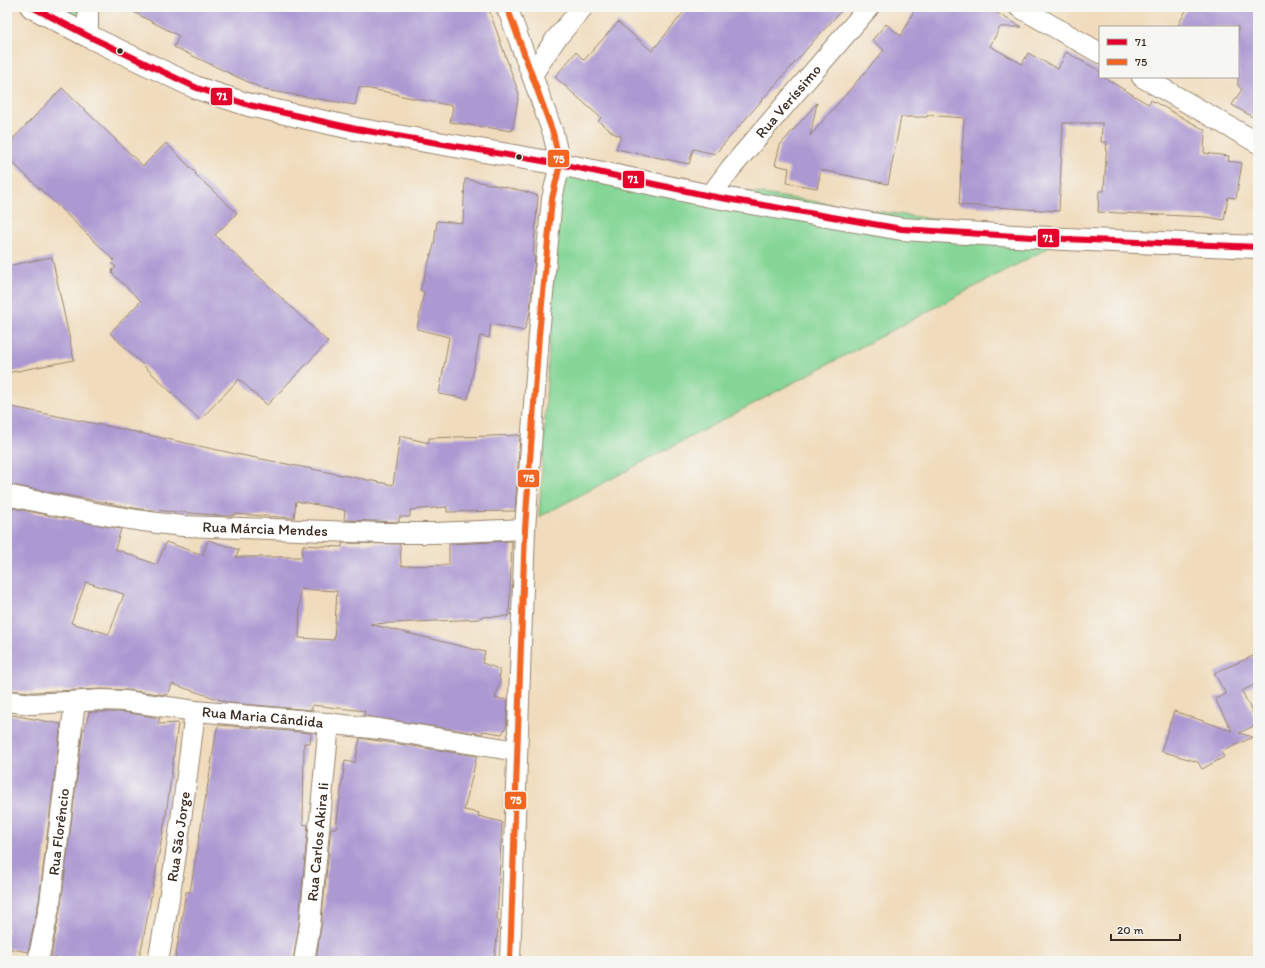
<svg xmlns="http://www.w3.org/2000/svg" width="1265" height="968" viewBox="0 0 1265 968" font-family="Itim,sans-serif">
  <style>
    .green { fill: #85d696; stroke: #60805a }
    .building { fill: #ac99d2; fill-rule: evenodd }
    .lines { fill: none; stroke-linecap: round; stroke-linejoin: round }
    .minor-casing { stroke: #96836d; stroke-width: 22 }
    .tertiary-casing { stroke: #96836d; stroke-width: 24 }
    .minor { stroke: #fff; stroke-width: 20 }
    .tertiary { stroke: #fff; stroke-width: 22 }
    .bus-1-casing { stroke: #f6f6f2; stroke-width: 9 }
    .bus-2-casing { stroke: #f6f6f2; stroke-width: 9 }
    .bus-1 { stroke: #e4002b; stroke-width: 6 }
    .bus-2 { stroke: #f26522; stroke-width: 6 }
    .bus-dot { fill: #3b2a1e; stroke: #f6f6f2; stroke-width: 1.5 }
    .labels { text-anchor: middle; stroke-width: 4; stroke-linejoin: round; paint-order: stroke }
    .street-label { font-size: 15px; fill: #3b2a1e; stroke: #f6f6f2 }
    .line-badge { stroke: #f6f6f2; stroke-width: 1.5 }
    .badge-label { font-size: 11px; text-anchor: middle; font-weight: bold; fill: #fff }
  </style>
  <rect width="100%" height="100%" fill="#f6f6f2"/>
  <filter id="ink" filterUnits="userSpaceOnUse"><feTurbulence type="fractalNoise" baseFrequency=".025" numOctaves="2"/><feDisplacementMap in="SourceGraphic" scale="8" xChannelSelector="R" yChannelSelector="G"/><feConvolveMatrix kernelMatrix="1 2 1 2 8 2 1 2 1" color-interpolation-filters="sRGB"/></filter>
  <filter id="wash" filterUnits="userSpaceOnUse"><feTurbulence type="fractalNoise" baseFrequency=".012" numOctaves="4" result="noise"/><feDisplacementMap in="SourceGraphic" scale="16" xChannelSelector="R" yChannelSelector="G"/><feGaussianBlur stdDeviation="0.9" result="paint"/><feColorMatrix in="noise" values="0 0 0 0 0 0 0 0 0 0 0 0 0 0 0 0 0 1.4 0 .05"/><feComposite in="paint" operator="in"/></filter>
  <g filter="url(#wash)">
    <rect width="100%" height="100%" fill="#f0dcbc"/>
    <!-- green -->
    <g class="green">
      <polygon points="29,7 78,7 88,36"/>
      <polygon points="560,164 1065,239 539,517"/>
    </g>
    <g id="blocks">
      <!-- building -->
      <g class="building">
        <polygon points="124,7 288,7 309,11 309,7 488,7 519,94 512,131 450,122 453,106 397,95 397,94 359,87 355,105 265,90 174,47 179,36"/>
        <polygon points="688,7 845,7 818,36 715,154 693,149 689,164 616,149 621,136 615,134 598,121 601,118 555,77 576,52 584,60 618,22 652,51"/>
        <polygon points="916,7 986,7 1022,27 1000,27 990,46 1022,64 1028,53 1058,69 1066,52 1100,71 1100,77 1103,77 1148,104 1151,100 1205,130 1204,153 1229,156 1228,161 1242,163 1236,198 1228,197 1224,220 1207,217 1098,212 1099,191 1104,191 1107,142 1101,142 1102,123 1063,123 1059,211 959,205 964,118 928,115 927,117 901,117 888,184 821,170 817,188 787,183 789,168 775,165 780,145 817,103 810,136 884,50 872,40 886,24 901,36"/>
        <polygon points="1188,7 1258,7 1258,120 1232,105 1242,89 1238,86 1238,27 1177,27"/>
        <polygon points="62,88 143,166 166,143 196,173 195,174 237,213 215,235 328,342 267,405 239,379 200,420 110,333 141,301 112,273 113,271 112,270 116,267 111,263 114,260 7,157 7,145"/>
        <polygon points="465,179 524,191 538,196 533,256 535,257 530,312 524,331 491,324 489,338 480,336 468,399 439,394 449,337 417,329 424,292 420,290 434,245 437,221 463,223"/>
        <polygon points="52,257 74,360 7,373 7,266"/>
        <polygon points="7,406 107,426 236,454 393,485 400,436 429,443 429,438 520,435 515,511 447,512 447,507 410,510 410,517 399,517 399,522 344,520 345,510 296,501 294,518 234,514 233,516 226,516 140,509 7,484"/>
        <path d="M 7,507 L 121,529 L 115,549 L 157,565 L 166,542 L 203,555 L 208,540 L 239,550 L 236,557 L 302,557 L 303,545 L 342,547 L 342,543 L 400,544 L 401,566 L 449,565 L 449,544 L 453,544 L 512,541 L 509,616 L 480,617 L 480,619 L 370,624 L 485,652 L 482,663 L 499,669 L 500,683 L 495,698 L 508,700 L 506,727 L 502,734 L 483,731 L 482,734 L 364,716 L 365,711 L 312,705 L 312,710 L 230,703 L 172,684 L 168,695 L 127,690 L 102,689 L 32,692 L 7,690 ZM 86,582 L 124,594 L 109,634 L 71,623 ZM 300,589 L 337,591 L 334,640 L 299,638 Z"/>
        <polygon points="1253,656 1258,666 1258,683 1242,691 1258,724 1239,733 1253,737 1221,752 1224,757 1202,769 1198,762 1161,751 1174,711 1232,731 1215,699 1226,694 1214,673"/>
        <polygon points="89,712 124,712 160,718 158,724 178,723 166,815 143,941 138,961 57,961 57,958 51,957 61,904 83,729 85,729"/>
        <polygon points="7,714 61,724 39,901 28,952 7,948"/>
        <polygon points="219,725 311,733 310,743 304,743 303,824 308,825 299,924 293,961 175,961 186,892 190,892 217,729"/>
        <polygon points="360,738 477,756 464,810 479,813 478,816 502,822 497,919 499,922 494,961 316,961 321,926 331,828 336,828 345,761 355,763"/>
      </g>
    </g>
  </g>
  <g filter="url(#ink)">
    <use href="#blocks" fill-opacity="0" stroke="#96836d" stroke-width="1"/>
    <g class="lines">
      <!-- minor casing -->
      <g class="minor-casing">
        <g id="minor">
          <polyline points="88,7 88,36"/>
          <polyline points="506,7 510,15 553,133 560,164 552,199 539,335 525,529 510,961"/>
          <polyline points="1019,7 1100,53"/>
          <polyline points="532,75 555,40 583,7"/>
          <polyline points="1142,77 1258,143"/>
          <path id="s1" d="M 710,196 L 731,168 L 869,7"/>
          <path id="s2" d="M 7,495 C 66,508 124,520 183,526 L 382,533 L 434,533 L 525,529"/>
          <path id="s3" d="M 7,701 L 32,704 L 102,700 L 125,701 L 195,711 L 298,720 L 380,729 L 517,751"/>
          <path id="s4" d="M 38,961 L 50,903 L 75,702"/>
          <path id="s5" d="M 158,961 C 174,878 185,795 195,711"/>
          <path id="s6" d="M 304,961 L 310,925 L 329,723"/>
        </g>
      </g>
      <!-- tertiary casing -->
      <g class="tertiary-casing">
        <polyline id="tertiary" points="32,7 88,36 197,88 249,105 356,129 560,164 710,196 902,229 1065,239 1258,247"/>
      </g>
      <!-- minor -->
      <use href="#minor" class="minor"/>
      <!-- tertiary -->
      <use href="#tertiary" class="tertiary"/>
      <!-- bus-1 casing -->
      <g class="bus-1-casing">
        <polyline id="bus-1" points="32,7 88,36 197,88 249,105 356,129 560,164 710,196 902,229 1065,239 1258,247"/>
      </g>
      <!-- bus-2 casing -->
      <g class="bus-2-casing">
        <polyline id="bus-2" points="506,7 510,15 553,133 560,164 552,199 539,335 525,529 510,961"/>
      </g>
      <!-- bus-1 -->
      <use href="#bus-1" class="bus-1"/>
      <!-- bus-2 -->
      <use href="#bus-2" class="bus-2"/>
    </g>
  </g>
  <!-- markers -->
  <g class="bus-dot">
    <circle cx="120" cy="51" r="3.5"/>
    <circle cx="519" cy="157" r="3.5"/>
  </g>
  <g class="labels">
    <!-- street labels -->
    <g class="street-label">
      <text dy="5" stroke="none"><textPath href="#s1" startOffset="123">Rua Veríssimo</textPath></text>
      <text dy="5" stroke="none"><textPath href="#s2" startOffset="261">Rua Márcia Mendes</textPath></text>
      <text dy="5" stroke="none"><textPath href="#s3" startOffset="257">Rua Maria Cândida</textPath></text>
      <text dy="5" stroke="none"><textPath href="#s4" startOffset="131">Rua Florêncio</textPath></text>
      <text dy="5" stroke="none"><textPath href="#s5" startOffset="126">Rua São Jorge</textPath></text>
      <text dy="5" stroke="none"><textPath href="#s6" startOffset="120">Rua Carlos Akira Ii</textPath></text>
    </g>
  </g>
  <g class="line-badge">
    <rect x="210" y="87" width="23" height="19" rx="4" fill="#e4002b"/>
    <rect x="547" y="149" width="23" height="19" rx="4" fill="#f26522"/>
    <rect x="622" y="170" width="23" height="19" rx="4" fill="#e4002b"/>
    <rect x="1037" y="228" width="23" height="20" rx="4" fill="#e4002b"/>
    <rect x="517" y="469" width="23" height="19" rx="4" fill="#f26522"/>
    <rect x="504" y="791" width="23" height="19" rx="4" fill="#f26522"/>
  </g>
  <g class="badge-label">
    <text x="222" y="100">71</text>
    <text x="559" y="163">75</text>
    <text x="633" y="183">71</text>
    <text x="1048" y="242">71</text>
    <text x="529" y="482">75</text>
    <text x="516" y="804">75</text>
  </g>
  <!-- margin -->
  <rect width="1265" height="968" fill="none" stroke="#f6f6f2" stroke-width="24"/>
  <!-- legend -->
  <rect x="1099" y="26" width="140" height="52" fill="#f6f6f2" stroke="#aba49d"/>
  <rect x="1107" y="39" width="20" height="6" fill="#e4002b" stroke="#aba49d"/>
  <text x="1135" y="46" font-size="12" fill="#3b2a1e">71</text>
  <rect x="1107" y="59" width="20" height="6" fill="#f26522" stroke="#aba49d"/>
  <text x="1135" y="66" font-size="12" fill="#3b2a1e">75</text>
  <!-- scale -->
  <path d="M1111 934v6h69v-6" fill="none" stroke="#3b2a1e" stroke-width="2"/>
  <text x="1117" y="934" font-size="12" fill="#3b2a1e" stroke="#f6f6f2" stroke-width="3" paint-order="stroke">20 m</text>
</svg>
